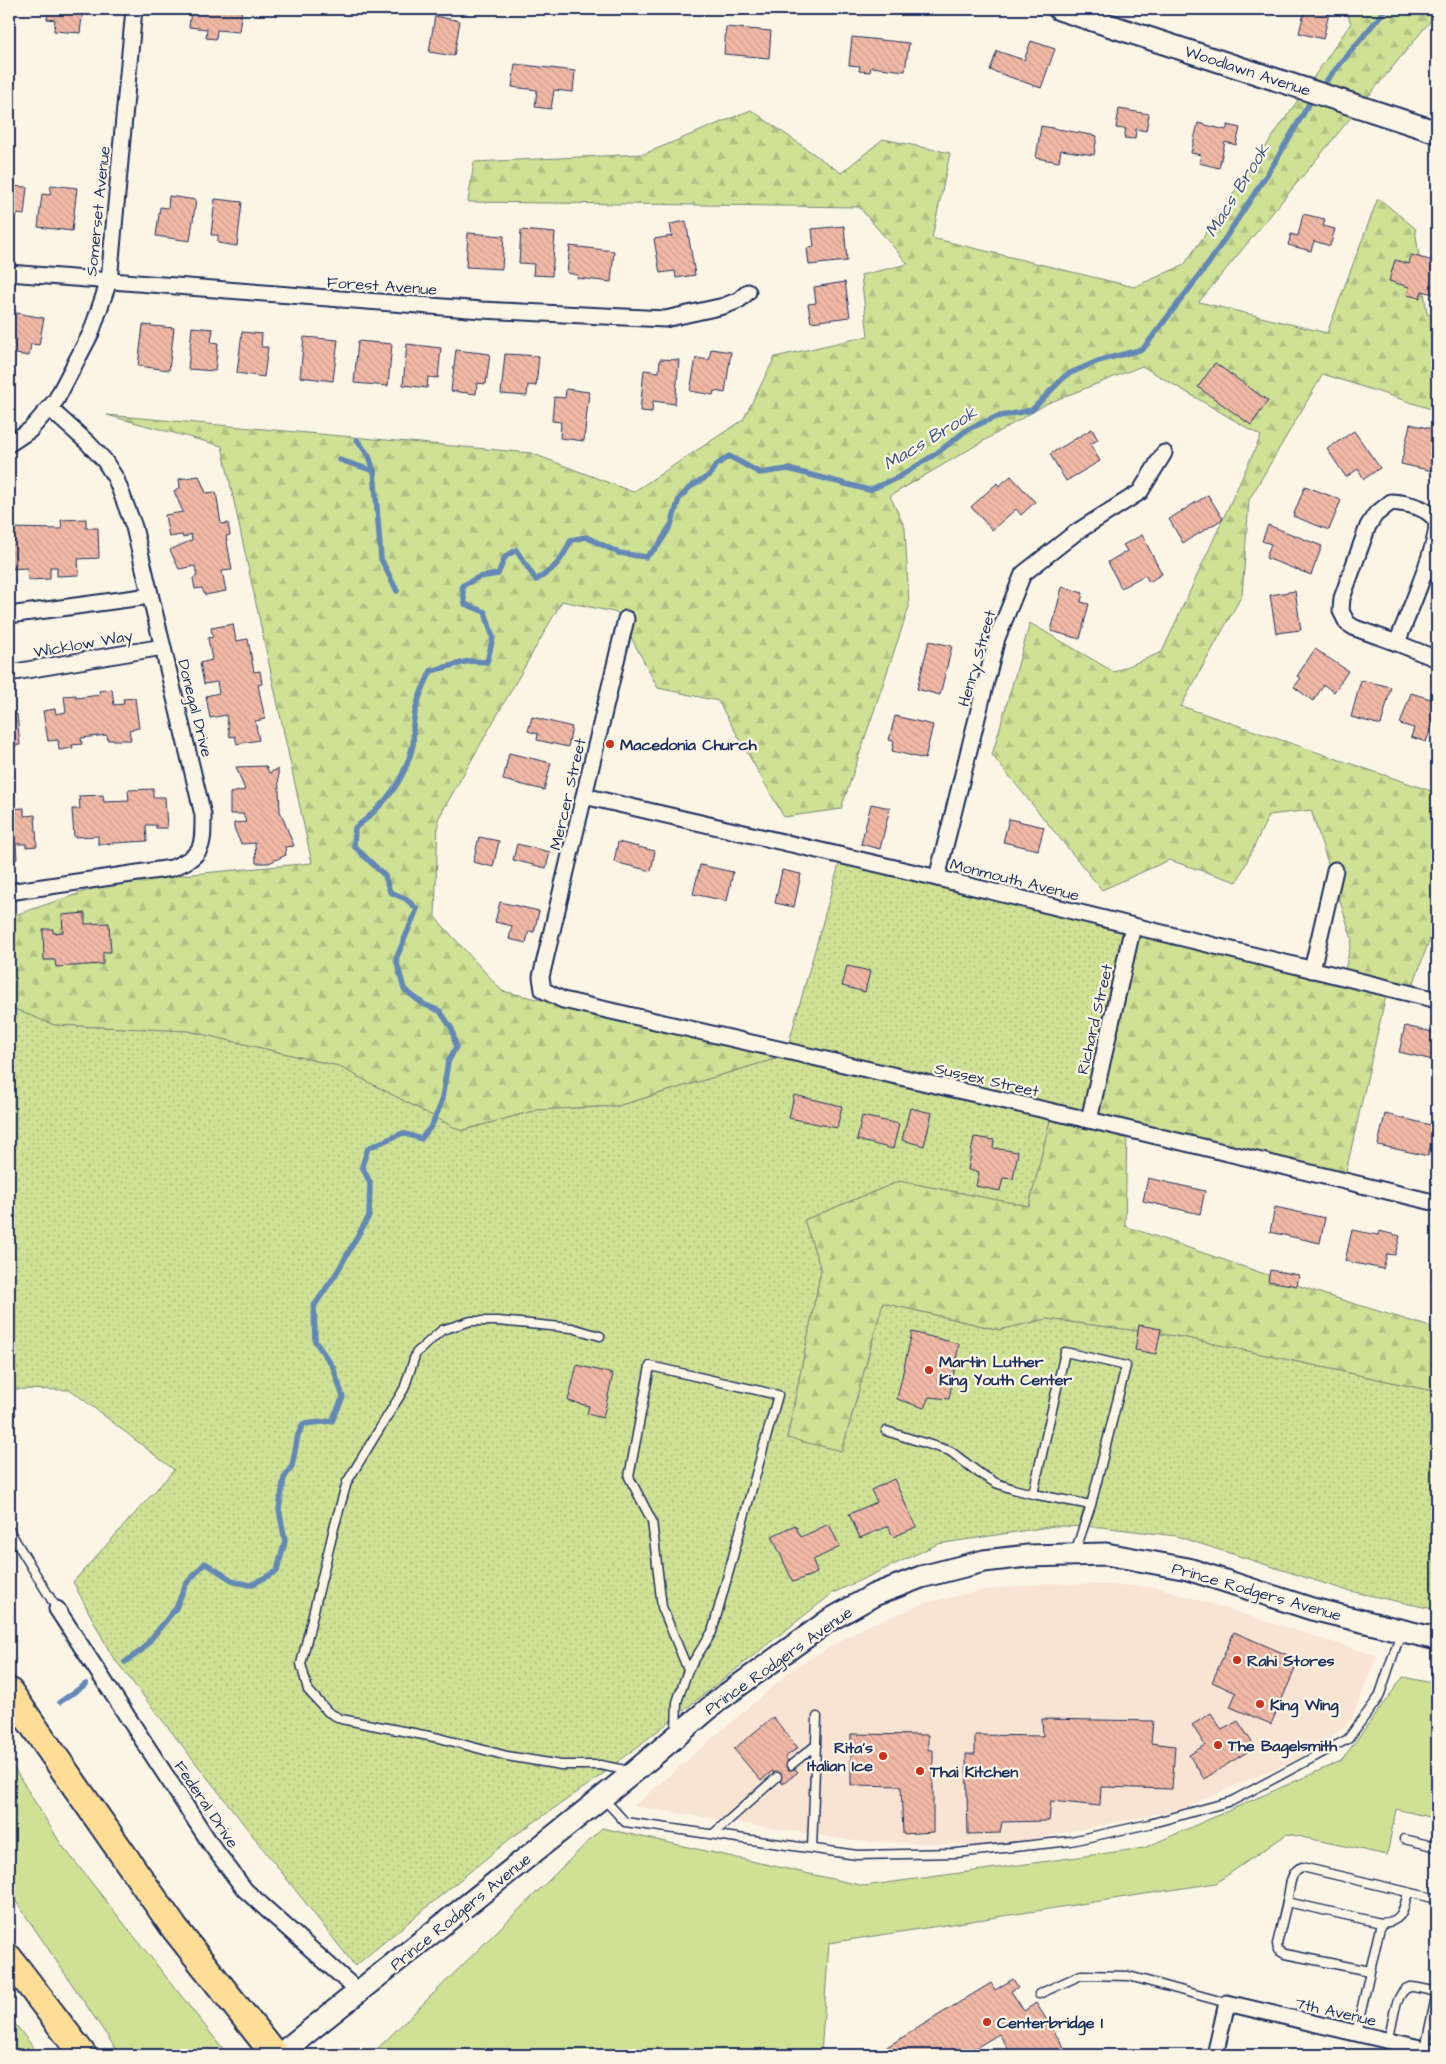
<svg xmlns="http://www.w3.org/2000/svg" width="1446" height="2064" viewBox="0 0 1446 2064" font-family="'Architects Daughter',sans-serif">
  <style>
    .built { fill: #f9e3d2 }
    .grass { fill: #cfe195; stroke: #75887a }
    .forest { fill: url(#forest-firs); stroke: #75887a }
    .park { fill: url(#park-dots); stroke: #75887a }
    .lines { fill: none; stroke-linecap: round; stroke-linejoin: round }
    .stream { stroke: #6488b6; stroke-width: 5.5 }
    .building { fill: url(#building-back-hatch); stroke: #1b2f5e }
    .lane-casing { stroke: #1b2f5e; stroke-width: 11 }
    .street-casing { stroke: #1b2f5e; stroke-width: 19 }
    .secondary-casing { stroke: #1b2f5e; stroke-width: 25 }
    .highway-casing { stroke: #1b2f5e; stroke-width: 30 }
    .lane { stroke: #fcf5e5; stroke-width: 8 }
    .street { stroke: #fcf5e5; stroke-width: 15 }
    .secondary { stroke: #fcf5e5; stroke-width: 21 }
    .highway { stroke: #fedd96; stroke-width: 26 }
    .poi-dot { fill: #c8321e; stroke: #fcf5e5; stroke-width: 2 }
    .labels { text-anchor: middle; stroke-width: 4.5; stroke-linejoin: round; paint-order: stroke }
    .street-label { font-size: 16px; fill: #1b2f5e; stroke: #fcf5e5 }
    .poi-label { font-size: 16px; font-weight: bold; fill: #1b2f5e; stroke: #fcf5e5; text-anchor: start }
    .water-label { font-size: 18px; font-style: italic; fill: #3a5482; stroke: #fcf5e5 }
  </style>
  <defs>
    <pattern id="forest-firs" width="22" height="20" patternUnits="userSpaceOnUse" patternTransform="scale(1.25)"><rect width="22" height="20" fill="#cfe195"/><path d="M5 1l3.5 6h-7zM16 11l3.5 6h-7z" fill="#b1c183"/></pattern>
    <pattern id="park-dots" width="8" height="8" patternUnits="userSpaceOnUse" patternTransform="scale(1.25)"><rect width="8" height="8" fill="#cfe195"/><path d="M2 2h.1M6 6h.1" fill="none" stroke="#b1c183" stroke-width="1.8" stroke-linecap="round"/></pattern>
    <pattern id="building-back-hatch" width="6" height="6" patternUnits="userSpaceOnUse" patternTransform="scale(1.25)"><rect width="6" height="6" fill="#f1b9a6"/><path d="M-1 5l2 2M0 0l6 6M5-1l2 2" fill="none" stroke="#ce9f91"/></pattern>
  </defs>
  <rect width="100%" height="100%" fill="#fcf5e5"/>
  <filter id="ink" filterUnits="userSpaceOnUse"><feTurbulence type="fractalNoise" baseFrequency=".02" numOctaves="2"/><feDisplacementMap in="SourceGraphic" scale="10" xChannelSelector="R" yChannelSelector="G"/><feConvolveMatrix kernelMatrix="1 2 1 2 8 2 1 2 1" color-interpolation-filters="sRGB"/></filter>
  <g filter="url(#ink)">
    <!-- built -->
    <polygon class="built" points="1046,1583 1157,1587 1377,1656 1351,1720 1327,1740 1297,1759 1181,1809 999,1846 853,1841 634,1806 793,1669 866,1626 930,1602 984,1590"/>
    <!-- grass -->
    <g class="grass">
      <polygon points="1403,1677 1437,1684 1437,1819 1396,1809 1387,1855 1287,1834 1216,1883 829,1943 821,2055 371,2055 602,1828 864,1886 1144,1848 1341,1761"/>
      <polygon points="9,1760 61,1844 228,2055 120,2055 9,1891"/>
      <polygon points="9,2016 39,2055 9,2055"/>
    </g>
    <!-- forest -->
    <polygon class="forest" points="1345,9 1437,9 1437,13 1199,302 1327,333 1378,198 1415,228 1427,314 1437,317 1437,411 1323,374 1249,500 1242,595 1181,706 1437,793 1437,919 1408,999 1386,995 1343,1185 1127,1133 1125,1226 1326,1295 1437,1329 1437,1392 1182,1337 1047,1319 1000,1330 883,1303 842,1451 787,1439 821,1270 804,1220 900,1181 1029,1206 1050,1120 1091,1130 1138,933 1342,983 1352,939 1311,810 1269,815 1237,882 1169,860 1102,890 992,755 1030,623 1114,672 1162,652 1261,436 1142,366 1048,403 890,496 905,528 909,607 841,809 784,817 718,701 658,688 618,613 562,601 438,819 435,917 502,991 785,1056 618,1106 537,1110 461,1131 338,1066 188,1031 54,1025 9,1007 9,917 116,881 312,863 222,446 107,415 531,453 633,492 743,420 775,357 868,336 861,275 908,264 859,207 468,202 474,162 644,154 751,110 841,173 883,139 950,153 932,238 1134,287 1184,265 1351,23"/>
    <!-- park -->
    <polygon class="park" points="840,861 1138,933 1092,1130 1050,1120 1029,1206 900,1181 804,1220 821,1270 787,1438 842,1451 883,1303 999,1330 1047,1319 1182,1337 1437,1392 1437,1610 1345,1590 1176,1536 1101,1527 1055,1526 938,1544 833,1593 595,1780 511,1838 355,1966 112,1656 73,1582 174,1470 71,1390 9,1389 9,1007 54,1025 188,1031 338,1066 461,1131 537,1110 618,1106 785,1056"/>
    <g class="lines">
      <!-- stream -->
      <g class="stream">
        <polyline points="1326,81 1386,9"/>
        <polyline points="357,440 369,456 374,471 381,559 397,591"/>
        <polyline points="340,460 374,471"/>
        <path d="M 125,1662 L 142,1650 L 176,1608 L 186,1584 L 205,1563 L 235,1582 L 251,1585 L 277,1571 L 285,1541 L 279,1509 L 284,1478 L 292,1466 L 298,1435 L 303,1424 L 332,1421 L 343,1397 L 333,1367 L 315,1341 L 314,1306 L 336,1274 L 369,1216 L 370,1183 L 362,1166 L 368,1148 L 403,1133 L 421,1139 L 432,1125 L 441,1104 L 448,1062 L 456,1047 L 452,1029 L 440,1011 L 423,1004 L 404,989 L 396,959 L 417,909 L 406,899 L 390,892 L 385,876 L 354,846 L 355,828 C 385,805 404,782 413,745 C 414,738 413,732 413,725 C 415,705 422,689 431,671 L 469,661 L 487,662 L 493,638 L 485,612 L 465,604 L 462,586 L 479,577 L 498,574 L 505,557 L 516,550 L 536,580 C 555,569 562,560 571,540 L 586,537 L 619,553 L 646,557 L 658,546 L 671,525 L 679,499 L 689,488 L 710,475 L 715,466 L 729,456 L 760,473 L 788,469 L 869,490 L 899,477 L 937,453 L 968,429 L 996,417 L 1032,410 L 1066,375 L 1098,361 L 1143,349 L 1209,263 L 1275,162 L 1309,104"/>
        <polyline points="60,1702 86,1684"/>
      </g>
    </g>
    <!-- building -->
    <g class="building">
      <polygon points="48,9 83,9 80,33 54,31 55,20 47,19"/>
      <polygon points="191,9 242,9 239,32 217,30 216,39 206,38 207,29 189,27"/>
      <polygon points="1305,9 1329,13 1323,39 1299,33"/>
      <polygon points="435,16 460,21 454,56 429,52"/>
      <polygon points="726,27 771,31 769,58 724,54"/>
      <polygon points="852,37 909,43 905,71 871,67 870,72 859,71 860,66 849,65"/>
      <polygon points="1031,41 1055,49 1041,88 990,70 997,51 1024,60"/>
      <polygon points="515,64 575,71 573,92 554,90 551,109 535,107 537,90 512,87"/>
      <polygon points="1119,109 1149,114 1146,131 1136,129 1135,139 1124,138 1126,129 1116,128"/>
      <polygon points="1198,123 1226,130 1228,125 1240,128 1236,145 1225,142 1219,168 1199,163 1201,155 1191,153"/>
      <polygon points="1041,126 1097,136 1094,155 1061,150 1059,162 1036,158"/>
      <polygon points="51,185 77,188 72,231 38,227 42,194 50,195"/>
      <polygon points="9,186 27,187 24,215 9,213"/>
      <polygon points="169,196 196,200 190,241 156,236 160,207 168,208"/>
      <polygon points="215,199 242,202 237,246 218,243 218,235 211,235"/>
      <polygon points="1303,214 1325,219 1323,226 1335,229 1330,246 1314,241 1311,251 1288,245 1291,234 1298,236"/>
      <polygon points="686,221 695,275 676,278 675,271 660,273 654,239 672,236 670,224"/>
      <polygon points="844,226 847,261 809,265 807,248 814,247 812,229"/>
      <polygon points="521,230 555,233 552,276 533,275 534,264 519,263"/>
      <polygon points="468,233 504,236 502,269 466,267"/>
      <polygon points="570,246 614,251 611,282 577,278 578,275 567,273"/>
      <polygon points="1411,255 1437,262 1437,295 1422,291 1420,298 1407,295 1409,287 1389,281 1395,260 1409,264"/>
      <polygon points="845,282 850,317 811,322 808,304 816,303 814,287"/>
      <polygon points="11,312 44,318 39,345 31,344 29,356 9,353"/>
      <polygon points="143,325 174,328 169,370 138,366"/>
      <polygon points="192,327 213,329 211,342 218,343 215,371 188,369"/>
      <polygon points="242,332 262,334 261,347 268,347 264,377 237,373"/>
      <polygon points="304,337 338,340 333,381 300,377"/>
      <polygon points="358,341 392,344 388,386 354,383"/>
      <polygon points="407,344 441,348 438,378 428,377 427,388 403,385"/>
      <polygon points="711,349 731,352 725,393 714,391 713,395 690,391 696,358 709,360"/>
      <polygon points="456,350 490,354 486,384 477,383 476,394 451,391"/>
      <polygon points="505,354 539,356 536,386 528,385 527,396 501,394"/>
      <polygon points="660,359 679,360 675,404 653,401 652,412 640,411 644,370 659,372"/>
      <polygon points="1215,363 1268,401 1251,425 1198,387"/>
      <polygon points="566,389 589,392 584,441 560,438 561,422 552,421 554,397 565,398"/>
      <polygon points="1410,424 1437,430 1434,451 1437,452 1437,472 1401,464"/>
      <polygon points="1092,429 1098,440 1090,444 1100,461 1066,481 1050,454"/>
      <polygon points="1354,431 1380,468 1364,479 1358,469 1346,477 1327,449"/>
      <polygon points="199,476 206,493 216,492 221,524 228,523 230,535 226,536 232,570 222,571 226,591 205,595 202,588 195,589 193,578 197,576 195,566 179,569 170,550 192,540 191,534 183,538 182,535 169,537 165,515 183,512 174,491 180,488 179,479"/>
      <polygon points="1011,476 1035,502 1021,515 1016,509 992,530 971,507 997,483 999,486"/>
      <polygon points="1305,486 1341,500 1329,530 1293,516"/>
      <polygon points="1208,495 1223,519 1183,543 1169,519"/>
      <polygon points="86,519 86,528 98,528 99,558 78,559 79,575 57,576 57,567 50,567 50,579 28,580 27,568 9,569 9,528 62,529 61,520"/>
      <polygon points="1268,525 1322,546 1311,575 1266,558 1271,544 1262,541"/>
      <polygon points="1142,535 1162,574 1149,582 1145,575 1121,588 1108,562 1127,551 1123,545"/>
      <polygon points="1062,587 1083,593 1081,602 1089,604 1080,639 1051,631"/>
      <polygon points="1295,591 1301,630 1276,633 1270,595"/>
      <polygon points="233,624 236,641 248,639 254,672 260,671 262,684 258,685 265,719 255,721 259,740 237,744 235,736 230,737 226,715 210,718 206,696 219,693 217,682 204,684 200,663 212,660 208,638 213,637 211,628"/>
      <polygon points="929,641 952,646 940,695 917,689"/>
      <polygon points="1315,649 1348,671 1334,692 1324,685 1313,701 1294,687 1301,678 1297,676"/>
      <polygon points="1361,680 1391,687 1381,725 1351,717"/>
      <polygon points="112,689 114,705 124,704 123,699 135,698 139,728 129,730 131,740 108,740 107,735 81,738 82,744 72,745 73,748 59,750 58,740 48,741 43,711 55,709 56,714 66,712 64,696 76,695 76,698 100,695 99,691"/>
      <polygon points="1411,693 1437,701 1437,710 1426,742 1411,737 1414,728 1400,724"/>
      <polygon points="17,714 20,745 11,746 12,757 9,758 9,715"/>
      <polygon points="895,716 933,725 925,759 892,751 894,741 889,740"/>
      <polygon points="532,717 572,727 568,747 537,740 538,734 528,731"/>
      <polygon points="509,753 551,763 544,790 503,780"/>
      <polygon points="266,766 269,773 278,769 280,811 294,846 285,847 286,855 269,863 256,863 255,843 241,844 234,828 234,823 246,822 243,814 230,814 230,793 245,790 236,767"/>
      <polygon points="153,789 153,797 165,797 167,828 156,828 156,825 146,825 147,841 98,844 98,836 74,837 72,809 80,809 79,796 103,795 104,802 129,801 128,790"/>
      <polygon points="871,804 890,808 880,849 861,844"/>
      <polygon points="24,808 24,816 35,815 37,846 26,847 26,844 16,844 17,859 9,860 9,809"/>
      <polygon points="1009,819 1044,827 1038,850 1003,842"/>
      <polygon points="479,837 499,841 493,867 473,862"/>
      <polygon points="618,842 655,851 651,871 614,862"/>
      <polygon points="517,844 550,852 546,868 513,860"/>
      <polygon points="700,865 733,872 727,901 693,894"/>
      <polygon points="782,870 801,874 794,907 775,903"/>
      <polygon points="500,902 539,911 534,932 529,931 526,943 509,939 512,926 495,922"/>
      <polygon points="85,913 85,924 109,923 111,952 103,952 103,964 56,967 55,960 44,960 43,929 53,929 53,933 63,932 62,915"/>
      <polygon points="847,966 870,971 865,992 842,986"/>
      <polygon points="1405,1026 1437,1033 1437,1061 1399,1052"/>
      <polygon points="794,1095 842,1106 837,1128 789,1118"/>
      <polygon points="910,1108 932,1113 924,1146 902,1140"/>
      <polygon points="1385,1114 1435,1126 1428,1156 1378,1145"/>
      <polygon points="862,1116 899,1124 893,1149 857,1140"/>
      <polygon points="974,1137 994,1140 993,1148 1018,1152 1013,1179 1003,1178 1000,1191 976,1186 979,1172 968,1170"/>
      <polygon points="1148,1178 1205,1191 1200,1214 1143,1201"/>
      <polygon points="1275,1207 1325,1218 1320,1243 1270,1232"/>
      <polygon points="1352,1230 1378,1235 1379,1231 1400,1236 1395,1255 1387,1254 1383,1269 1345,1261"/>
      <polygon points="1437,1254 1437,1282 1431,1281"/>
      <polygon points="1270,1270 1299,1275 1297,1286 1268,1281"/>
      <polygon points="1139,1325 1161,1329 1156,1354 1135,1350"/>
      <polygon points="912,1332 959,1344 949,1399 929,1397 924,1408 897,1399"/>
      <polygon points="577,1365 613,1374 603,1418 587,1414 589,1406 568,1401"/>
      <polygon points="894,1479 916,1527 893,1537 888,1526 860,1538 849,1514 877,1502 871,1490"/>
      <polygon points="829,1524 840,1547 813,1560 817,1573 793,1582 772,1536 795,1525 801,1537"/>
      <polygon points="1234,1632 1299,1660 1271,1724 1230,1707 1236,1693 1212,1682"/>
      <polygon points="1211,1713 1222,1730 1238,1721 1255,1747 1204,1779 1189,1755 1205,1745 1192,1725"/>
      <polygon points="773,1717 798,1748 785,1757 798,1772 783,1784 772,1771 761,1781 734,1749"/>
      <polygon points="1042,1719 1153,1721 1151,1743 1175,1746 1172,1789 1101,1787 1100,1806 1051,1801 1049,1821 1002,1822 1000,1833 968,1834 966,1754 975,1754 975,1735 1043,1736"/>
      <polygon points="851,1734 928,1735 928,1750 933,1750 933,1832 903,1834 901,1786 851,1785"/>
      <polygon points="1013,1979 1018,1987 1011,1991 1024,2011 1036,2003 1069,2055 1012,2055 999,2034 964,2055 879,2055 877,2053 991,1983 995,1990"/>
    </g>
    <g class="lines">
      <!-- lane casing -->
      <g class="lane-casing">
        <g id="lane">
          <polyline points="600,1336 572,1328 498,1321 471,1321 442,1330 416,1353 404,1389 347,1482 334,1528 301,1664 308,1690 328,1712 341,1719 439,1738 507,1756 561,1765 600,1765 630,1771"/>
          <polyline points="886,1431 950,1451 979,1473 996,1483 1013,1489 1033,1494"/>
          <polyline points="9,1530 57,1609"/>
          <polyline points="1075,1552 1091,1505 1126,1366 1065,1352 1033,1494 1091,1505"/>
          <polyline points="676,1731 677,1702 688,1670 712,1632 778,1395 650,1366 629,1477 652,1521 662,1607 688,1670"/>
          <polyline points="791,1765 816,1745"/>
          <polyline points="603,1798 625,1822 857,1855 956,1853 1071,1841 1149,1824 1232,1801 1348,1739 1379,1697 1401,1632"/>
          <polyline points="713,1834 777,1777"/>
          <polyline points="1404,1839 1437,1847"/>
          <polyline points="812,1848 817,1717"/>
          <polyline points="1287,1902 1277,1944 1278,1950 1285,1954 1370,1971"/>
          <path d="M 1381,1923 C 1403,1922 1403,1910 1408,1893"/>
          <polyline points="1039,1994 1081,1975 1129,1976 1227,2003"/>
          <path d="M 1356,2033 L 1381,1923 L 1287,1902 C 1290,1890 1289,1871 1302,1867 L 1437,1899"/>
          <path d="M 1389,2041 C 1391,2028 1395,1990 1410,1987 C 1418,1986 1429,1991 1437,1992"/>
          <polyline points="1425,2049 1437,1992"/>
        </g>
      </g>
      <!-- street casing -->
      <g class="street-casing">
        <g id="street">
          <polyline points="9,273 482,310 665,319 724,306 739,300 748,292"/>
          <polyline points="9,444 30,430 56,400 91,333 109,281 134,9"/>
          <path d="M 1391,502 C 1405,503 1424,506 1434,518 C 1445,532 1404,623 1397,643 L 1355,628 L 1347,623 L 1341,611 L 1342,598 L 1368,526 L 1375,515 Z"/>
          <polyline points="9,615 150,596"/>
          <polyline points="626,619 541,977 543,990 563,1000 1089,1120 1437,1203"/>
          <polyline points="1397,643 1437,659"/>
          <polyline points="9,673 163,647"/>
          <polyline points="584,796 925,875 1437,1000"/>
          <polyline points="937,878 997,638 1023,574 1075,533 1140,492 1164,453"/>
          <path d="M 9,892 L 172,868 C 204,855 203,847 203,815 L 134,527 L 116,479 L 104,460 L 87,442 L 49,408"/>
          <polyline points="1312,970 1335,870"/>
          <polyline points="1089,1120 1133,926"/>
          <polyline points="57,1609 212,1846 245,1890 359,1992"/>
          <polyline points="1215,2055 1227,2003 1437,2052"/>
        </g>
      </g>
      <!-- secondary casing -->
      <g class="secondary-casing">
        <g id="secondary">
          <polyline points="1059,9 1437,132"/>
          <polyline points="279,2055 634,1772 720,1699 828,1621 874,1595 921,1577 984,1561 1028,1556 1106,1554 1188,1569 1312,1609 1437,1639"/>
        </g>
      </g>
      <!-- highway casing -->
      <g class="highway-casing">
        <g id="highway">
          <polyline points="9,1691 175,1929 275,2055"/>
          <polyline points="9,1958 83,2055"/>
        </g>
      </g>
      <!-- lane -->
      <use href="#lane" class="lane"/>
      <!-- street -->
      <use href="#street" class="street"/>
      <!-- secondary -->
      <use href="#secondary" class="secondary"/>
      <!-- highway -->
      <use href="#highway" class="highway"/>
    </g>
  </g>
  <!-- markers -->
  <g class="poi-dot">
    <circle cx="610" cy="744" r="5"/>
    <circle cx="929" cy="1370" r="5"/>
    <circle cx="1237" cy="1660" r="5"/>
    <circle cx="1260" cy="1704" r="5"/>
    <circle cx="1218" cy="1745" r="5"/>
    <circle cx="883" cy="1756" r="5"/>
    <circle cx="920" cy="1771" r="5"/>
    <circle cx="987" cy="2022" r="5"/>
  </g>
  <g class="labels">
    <!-- street labels -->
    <g class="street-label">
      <text transform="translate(1248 70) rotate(18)" y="6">Woodlawn Avenue</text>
      <text transform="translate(97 211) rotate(-84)" y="6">Somerset Avenue</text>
      <text transform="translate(382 285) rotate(4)" y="6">Forest Avenue</text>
      <text transform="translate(83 643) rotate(-10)" y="6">Wicklow Way</text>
      <text transform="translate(976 658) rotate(-74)" y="6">Henry Street</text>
      <text transform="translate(196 708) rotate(76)" y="6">Donegal Drive</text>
      <text transform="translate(567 794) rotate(-77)" y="6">Mercer Street</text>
      <text transform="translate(1015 879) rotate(14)" y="6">Monmouth Avenue</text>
      <text transform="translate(1094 1019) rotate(-77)" y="6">Richard Street</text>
      <text transform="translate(987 1079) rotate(13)" y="6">Sussex Street</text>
      <text transform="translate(1257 1591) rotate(16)" y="6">Prince Rodgers Avenue</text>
      <text transform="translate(778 1660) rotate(-35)" y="6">Prince Rodgers Avenue</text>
      <text transform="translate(207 1804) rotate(56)" y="6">Federal Drive</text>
      <text transform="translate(460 1911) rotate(-39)" y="6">Prince Rodgers Avenue</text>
      <text transform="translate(1336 2011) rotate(13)" y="6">7th Avenue</text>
    </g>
    <!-- poi labels -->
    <g class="poi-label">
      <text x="620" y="750">Macedonia Church</text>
      <text x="939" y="1367">Martin Luther<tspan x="939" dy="18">King Youth Center</tspan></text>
      <text x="1247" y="1666">Rahi Stores</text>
      <text x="1270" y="1710">King Wing</text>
      <text x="1228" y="1751">The Bagelsmith</text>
      <text x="873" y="1753" text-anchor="end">Rita's<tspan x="873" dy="18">Italian Ice</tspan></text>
      <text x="930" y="1777">Thai Kitchen</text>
      <text x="997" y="2028">Centerbridge I</text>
    </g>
    <!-- water labels -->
    <g class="water-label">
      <text transform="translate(1237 190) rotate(-58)" y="6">Macs Brook</text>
      <text transform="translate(930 438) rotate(-31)" y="6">Macs Brook</text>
    </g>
  </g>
  <!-- margin -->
  <rect width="1446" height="2064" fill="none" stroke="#fcf5e5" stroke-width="30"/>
  <rect x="15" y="15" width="1416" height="2034" fill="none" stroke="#1b2f5e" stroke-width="2" filter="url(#ink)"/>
</svg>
